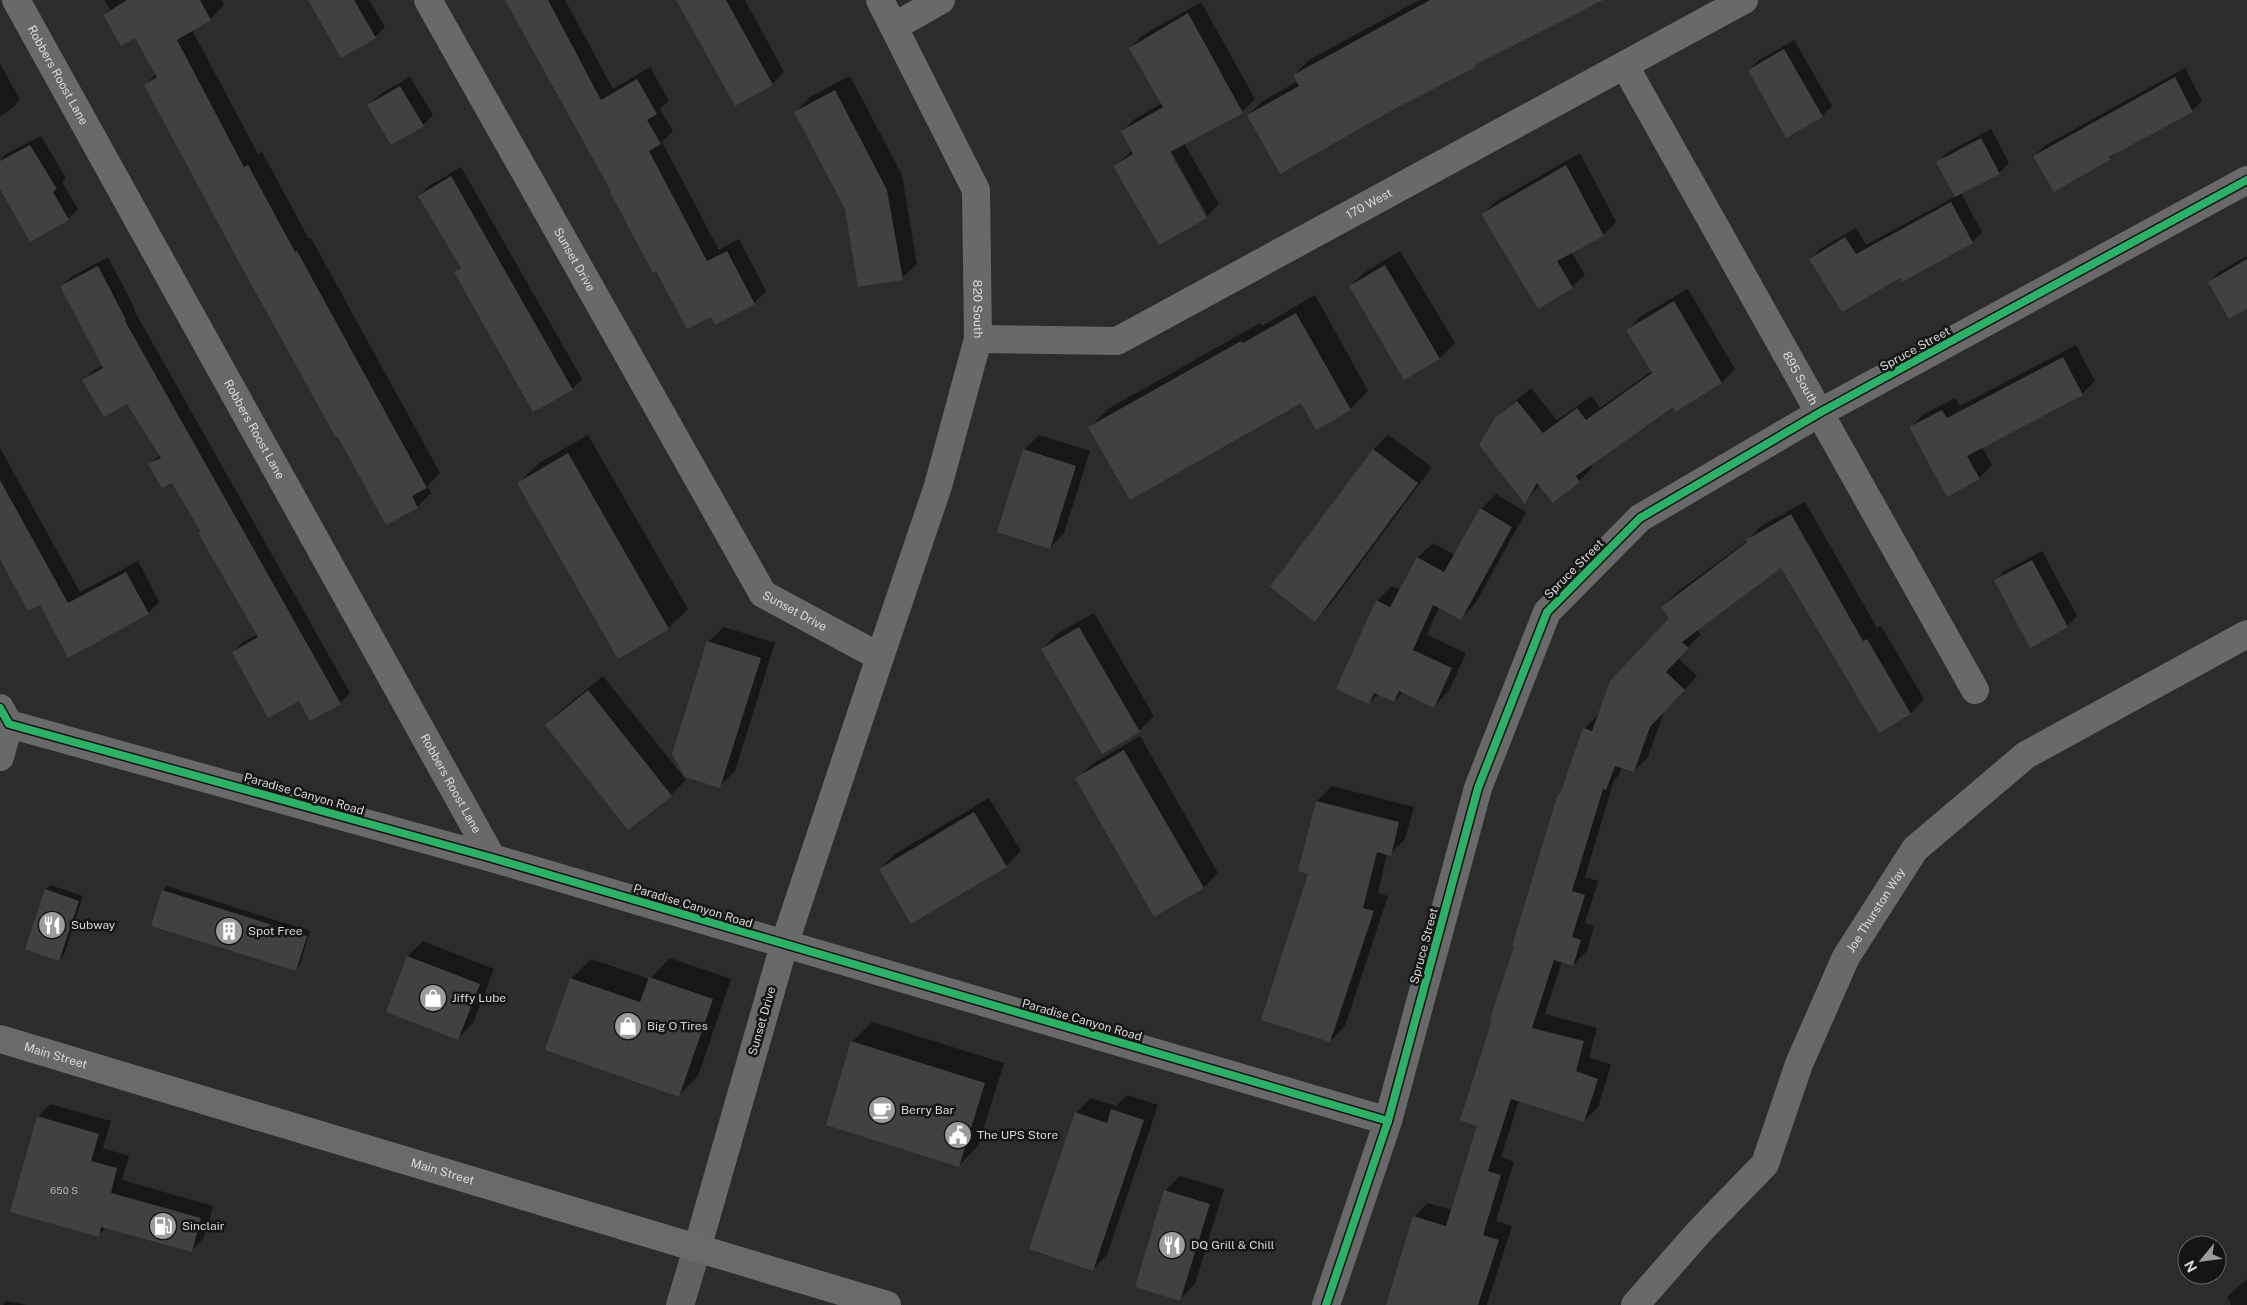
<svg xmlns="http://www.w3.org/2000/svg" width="2247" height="1305" viewBox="0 0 2247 1305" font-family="'Public Sans',sans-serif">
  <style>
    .shadow { fill: #0007; fill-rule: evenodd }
    .building { fill: #414141 }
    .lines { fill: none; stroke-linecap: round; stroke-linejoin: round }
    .street { stroke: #696969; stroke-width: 28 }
    .secondary { stroke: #626262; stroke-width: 28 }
    .primary { stroke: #6a6a6a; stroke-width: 28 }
    .cycleway-casing { stroke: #141514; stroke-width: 11 }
    .cycleway { stroke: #2db169; stroke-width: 8 }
    .labels { text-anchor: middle; stroke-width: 5; stroke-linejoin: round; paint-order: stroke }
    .number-label { font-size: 10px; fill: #b3b3b2 }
    .street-label { font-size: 12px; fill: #d9d9d7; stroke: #141514 }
    .poi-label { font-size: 12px; fill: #d9d9d7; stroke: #141514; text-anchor: start }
  </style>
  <rect width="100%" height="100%" fill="#2c2c2b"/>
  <!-- shadow -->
  <g class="shadow">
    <polygon points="104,0 221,0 224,5 210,19 192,30 258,154 262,152 309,239 311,238 440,473 427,486 431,493 417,507 145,85 157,73 135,36 104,15 110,9"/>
    <polygon points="310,0 369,0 385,27 375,37"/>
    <polygon points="505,0 565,0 613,89 650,67 669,101 660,109 673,131 662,142 719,250 739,239 766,291 754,303 711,315 613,190"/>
    <polygon points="676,0 745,0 784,72 772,84"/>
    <polygon points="1419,0 1597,0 1395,107 1248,115 1263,101 1298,81 1294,75 1309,60"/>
    <path d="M 1201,2 L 1255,99 L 1242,112 L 1184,143 L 1219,204 L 1206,217 L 1160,243 L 1115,166 L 1133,150 L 1122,131 L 1135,119 L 1162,103 L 1130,48 L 1143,35 ZM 1168,146 L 1207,215 L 1204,215 L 1166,147 Z"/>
    <polygon points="1794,40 1832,106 1822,116 1749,70 1759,60"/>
    <polygon points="0,63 20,100 11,109 0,116"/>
    <polygon points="2185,68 2202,101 2192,111 2118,151 2110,158 2034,156 2044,146"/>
    <polygon points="850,76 902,175 917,264 902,278 846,209 796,112 810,97"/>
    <polygon points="410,77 433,115 423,125 369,105 379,95"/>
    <polygon points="1991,129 2009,163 1999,173 1961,193 1982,232 1972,242 1900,276 1810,259 1820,249 1856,228 1866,245 1956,196 1938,162 1948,152"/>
    <polygon points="41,136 66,178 62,182 78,209 68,219 0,187 0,161 6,154"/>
    <polygon points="1580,153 1616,222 1603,235 1571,252 1585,275 1572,287 1482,215 1495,202"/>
    <polygon points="461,167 582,379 572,389 456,272 461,266 419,196 429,186"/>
    <polygon points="1400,251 1455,343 1440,358 1404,378 1350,286 1365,272"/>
    <polygon points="2247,256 2247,307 2209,282 2219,272"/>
    <polygon points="108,257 135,309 134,310 350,693 340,703 299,699 233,652 243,642 258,634 173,481 150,465 160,454 128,402 84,380 94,370 103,365 61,287 71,277"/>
    <polygon points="1688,289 1735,369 1722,382 1673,406 1591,464 1593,467 1579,481 1553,501 1540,485 1525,502 1496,418 1531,388 1557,420 1592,396 1600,408 1652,371 1628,330 1641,316"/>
    <polygon points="1315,295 1368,391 1350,409 1302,401 1090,427 1108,409 1260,323 1262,326"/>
    <polygon points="2076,345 2095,381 2082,394 1982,447 1992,465 1979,478 1911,427 1924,414 1955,398 1960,406"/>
    <polygon points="588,435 688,609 668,628 519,483 539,463"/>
    <polygon points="1039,435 1090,451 1064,533 1050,548 1024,450"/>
    <polygon points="1388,435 1432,467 1330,605 1315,620 1272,587 1374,449"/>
    <polygon points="0,448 80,592 138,561 159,602 148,613 40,603 0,556"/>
    <polygon points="1496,494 1526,512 1475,604 1460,619 1439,607 1427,635 1466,653 1449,691 1434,706 1403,692 1394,701 1378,694 1369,703 1377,601 1392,586 1400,590 1418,557 1433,543 1455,555 1481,509"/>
    <polygon points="1805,502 1877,628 1881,626 1924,699 1911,713 1879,732 1781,566 1696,629 1701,634 1678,658 1697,676 1664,712 1648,757 1634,771 1622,767 1619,775 1614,780 1585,877 1598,881 1585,923 1594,926 1587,951 1573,965 1562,961 1545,1014 1597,1028 1589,1057 1611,1065 1598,1107 1584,1121 1519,1100 1501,1157 1514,1162 1496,1221 1512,1226 1487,1305 1387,1305 1414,1217 1428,1203 1452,1210 1478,1125 1516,946 1559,794 1563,791 1584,729 1598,715 1670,618 1662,607 1676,593 1748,540 1761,526"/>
    <polygon points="2042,551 2077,616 2067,626 2030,646 1995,581 2005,571"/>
    <polygon points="1094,613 1154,716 1139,731 1042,649 1057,634"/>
    <polygon points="724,627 775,643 735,771 720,786 673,753 709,641"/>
    <polygon points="603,676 686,780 671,795 629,828 547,725 561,710"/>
    <polygon points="1140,736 1218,873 1203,888 1077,779 1092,764"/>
    <polygon points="1332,786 1414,807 1405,839 1390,854 1387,853 1378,893 1388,896 1345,1026 1330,1041 1309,873 1317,801"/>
    <polygon points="989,798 1021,851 1006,866 880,869 895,854"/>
    <polygon points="50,885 83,896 64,955 59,959 46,890"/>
    <polygon points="167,886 310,931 300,965 295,970 163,891"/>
    <polygon points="423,941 494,969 473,1023 458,1038 388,1011 408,956"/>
    <polygon points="670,958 731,979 698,1076 679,1095 547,1050 572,978 591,959 650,979"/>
    <polygon points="872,1022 1004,1063 978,1146 958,1166 852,1042"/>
    <polygon points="1127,1095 1158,1105 1107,1255 1092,1270 1076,1113 1091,1098 1116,1106"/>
    <polygon points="50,1104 111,1121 103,1148 129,1156 122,1180 213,1206 204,1238 191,1251 107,1227 98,1235 38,1117"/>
    <polygon points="1180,1176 1224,1189 1195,1284 1180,1299 1165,1191"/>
    <polygon points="2247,1279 2247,1305 2231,1305 2227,1297"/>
    <polygon points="6,1301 27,1305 3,1305"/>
  </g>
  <!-- building -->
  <g class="building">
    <polygon points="127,0 200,0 211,20 177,40 244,167 248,165 295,252 297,251 427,488 412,496 418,508 386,525 338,437 336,438 239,262 144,85 157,77 135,38 121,46 103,15"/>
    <polygon points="308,0 354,0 376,38 341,58"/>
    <polygon points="505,0 548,0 601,100 637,79 657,114 647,120 661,144 649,151 707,261 727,251 755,304 715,325 711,317 687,329 656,271 653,273 610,192 611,191"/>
    <polygon points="676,0 726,0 773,85 735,106"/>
    <polygon points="1430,0 1603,0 1475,65 1476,67 1396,108 1280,174 1247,115 1299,86 1293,75"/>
    <polygon points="1188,13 1243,113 1170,152 1207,218 1159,245 1113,166 1133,154 1121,131 1163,107 1129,48"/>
    <polygon points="1784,49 1823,117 1786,138 1748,70"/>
    <polygon points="2175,77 2193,112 2109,157 2111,159 2054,192 2033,156"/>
    <polygon points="400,86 424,126 391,145 367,105"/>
    <polygon points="835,90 887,190 903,280 858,287 845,209 794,112"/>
    <polygon points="1981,138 2000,174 1955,197 1936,162"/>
    <polygon points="30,145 57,189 53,192 69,220 30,242 0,189 0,161"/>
    <polygon points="1566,165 1604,236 1557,261 1573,288 1538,309 1481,214"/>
    <polygon points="451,176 573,390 533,412 454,272 461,268 418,196"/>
    <polygon points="1951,202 1973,243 1902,282 1900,278 1842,312 1809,259 1845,237 1856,254"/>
    <polygon points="2247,259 2247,309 2229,319 2208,282"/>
    <polygon points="1385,265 1440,359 1404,380 1349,286"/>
    <polygon points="98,266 126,320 125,321 341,704 310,721 299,701 268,718 232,652 258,637 198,533 201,532 172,483 162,488 148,464 161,458 127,404 104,417 82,380 103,368 60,286"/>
    <polygon points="1674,301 1722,383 1675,412 1673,407 1576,476 1580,482 1553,503 1537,483 1525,504 1479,445 1495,418 1517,401 1543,433 1577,408 1586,420 1652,373 1626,330"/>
    <polygon points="1296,313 1351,410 1316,430 1301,403 1130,500 1088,427 1241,341 1243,343"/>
    <polygon points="2063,357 2083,395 1967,456 1980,479 1947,497 1909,427 1942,410 1947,418"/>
    <polygon points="1023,449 1076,466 1050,549 997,532"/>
    <polygon points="1373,449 1418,483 1315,622 1270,587"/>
    <polygon points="568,453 669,629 618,659 517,483"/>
    <polygon points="0,480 68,603 126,572 149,614 68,658 40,605 28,611 0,559"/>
    <polygon points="1480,508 1512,527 1461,620 1433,605 1413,650 1452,668 1434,708 1399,691 1394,702 1374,693 1369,704 1336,689 1376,600 1390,607 1417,557 1444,572"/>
    <polygon points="1791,514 1863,641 1867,639 1911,714 1879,733 1781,568 1682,642 1689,648 1666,672 1685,690 1650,727 1634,772 1615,766 1606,790 1603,789 1572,891 1585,895 1572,937 1581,940 1573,966 1554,960 1532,1028 1584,1041 1576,1071 1598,1079 1584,1122 1511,1099 1488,1171 1501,1175 1483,1235 1499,1240 1478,1305 1386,1305 1413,1216 1446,1226 1477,1126 1460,1120 1492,1020 1490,1019 1514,947 1512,946 1558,793 1560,794 1583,728 1592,731 1610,681 1669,618 1661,607 1747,542 1746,540"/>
    <polygon points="2032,560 2068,627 2030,648 1994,580"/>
    <polygon points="1079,627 1140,732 1102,754 1041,649"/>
    <polygon points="707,641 761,658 720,788 685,777 672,754"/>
    <polygon points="588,690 672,796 628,830 545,725"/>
    <polygon points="1124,750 1204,888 1154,917 1075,778"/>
    <polygon points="1316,801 1399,822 1391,856 1377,852 1363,908 1374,911 1330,1042 1261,1020 1308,874 1298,871"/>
    <polygon points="974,812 1007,867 911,924 879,869"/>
    <polygon points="45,889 79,901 59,961 25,949"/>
    <polygon points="162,890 307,936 296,971 151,926"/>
    <polygon points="407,956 480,984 458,1040 386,1012"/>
    <polygon points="649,977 713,999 679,1097 545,1050 570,978 640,1002"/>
    <polygon points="851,1041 985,1083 959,1167 826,1125"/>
    <polygon points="1111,1109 1144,1120 1093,1271 1029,1249 1075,1112 1107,1123"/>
    <polygon points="37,1116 99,1134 91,1161 117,1168 111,1193 201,1218 192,1252 101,1227 99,1237 10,1212"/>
    <polygon points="1164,1190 1210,1204 1180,1301 1135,1287"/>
  </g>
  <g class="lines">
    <!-- street -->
    <g class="street">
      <path id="s1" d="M 16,0 L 492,858"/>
      <path id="s2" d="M 428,0 L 763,594 L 880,657 L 784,945 L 697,1249"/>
      <path id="s3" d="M 880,0 L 976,190 L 978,339 L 938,486 L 880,657"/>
      <polyline points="895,26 941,0"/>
      <path id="s4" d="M 1625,66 L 1975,690"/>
      <path id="s5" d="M 978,339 L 1117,341 L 1744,0"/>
      <polyline points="0,708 9,724 492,858 1388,1121"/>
      <polyline points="0,757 9,724"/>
      <polyline points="1326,1305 1388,1121 1478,788 1547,612 1640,518 1821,412 2247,180"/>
      <path id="s6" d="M 1635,1305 L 1699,1232 L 1765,1164 L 1799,1064 L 1846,957 L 1915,849 L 2026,755 L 2247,634"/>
    </g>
    <!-- secondary -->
    <polyline class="secondary" points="680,1305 697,1249"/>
    <!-- primary -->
    <path class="primary" id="s7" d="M 0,1039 L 887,1305"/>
    <!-- cycleway casing -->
    <g class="cycleway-casing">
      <g id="cycleway">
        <polyline points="0,708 9,724 492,858 1388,1121"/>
        <polyline points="1326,1305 1388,1121 1478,788 1547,612 1640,518 1821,412 2247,180"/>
      </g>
    </g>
    <!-- cycleway -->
    <use href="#cycleway" class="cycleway"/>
  </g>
  <!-- icons -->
  <defs>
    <g id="restaurant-disc" transform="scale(1.4375)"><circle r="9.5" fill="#9c9c9b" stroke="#141514"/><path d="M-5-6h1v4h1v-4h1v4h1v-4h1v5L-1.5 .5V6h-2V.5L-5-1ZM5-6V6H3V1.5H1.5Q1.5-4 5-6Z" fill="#fff"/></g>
    <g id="building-disc" transform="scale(1.4375)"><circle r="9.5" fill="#9c9c9b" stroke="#141514"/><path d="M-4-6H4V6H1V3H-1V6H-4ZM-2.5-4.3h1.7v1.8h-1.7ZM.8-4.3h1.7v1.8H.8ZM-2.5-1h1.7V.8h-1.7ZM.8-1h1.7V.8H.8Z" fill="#fff"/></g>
    <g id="shop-disc" transform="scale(1.4375)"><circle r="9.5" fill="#9c9c9b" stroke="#141514"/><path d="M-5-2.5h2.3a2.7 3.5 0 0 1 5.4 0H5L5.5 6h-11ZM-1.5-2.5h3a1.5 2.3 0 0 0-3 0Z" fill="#fff"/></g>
    <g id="cafe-disc" transform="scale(1.4375)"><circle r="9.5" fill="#9c9c9b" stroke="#141514"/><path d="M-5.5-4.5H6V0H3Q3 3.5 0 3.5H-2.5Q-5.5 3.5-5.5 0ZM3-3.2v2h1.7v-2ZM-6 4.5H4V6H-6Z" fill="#fff"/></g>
    <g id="civic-disc" transform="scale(1.4375)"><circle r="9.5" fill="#9c9c9b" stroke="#141514"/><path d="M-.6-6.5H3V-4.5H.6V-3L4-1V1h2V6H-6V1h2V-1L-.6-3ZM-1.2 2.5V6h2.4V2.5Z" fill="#fff"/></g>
    <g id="fuel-disc" transform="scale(1.4375)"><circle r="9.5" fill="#9c9c9b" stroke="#141514"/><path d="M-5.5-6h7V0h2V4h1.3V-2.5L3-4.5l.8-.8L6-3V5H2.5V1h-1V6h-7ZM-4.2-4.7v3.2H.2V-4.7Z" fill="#fff"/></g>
  </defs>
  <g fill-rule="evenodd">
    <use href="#restaurant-disc" x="52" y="925"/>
    <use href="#building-disc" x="229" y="931"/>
    <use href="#shop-disc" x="433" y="998"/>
    <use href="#shop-disc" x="628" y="1026"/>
    <use href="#cafe-disc" x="882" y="1110"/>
    <use href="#civic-disc" x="958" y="1135"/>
    <use href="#fuel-disc" x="163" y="1226"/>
    <use href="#restaurant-disc" x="1172" y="1245"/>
  </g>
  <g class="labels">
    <!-- number labels -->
    <g class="number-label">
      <text x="64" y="1194">650 S</text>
    </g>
    <!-- street labels -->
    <g class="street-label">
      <text dy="4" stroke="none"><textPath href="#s1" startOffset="86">Robbers Roost Lane</textPath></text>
      <text dy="4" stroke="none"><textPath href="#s5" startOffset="426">170 West</textPath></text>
      <text dy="4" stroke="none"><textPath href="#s2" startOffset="298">Sunset Drive</textPath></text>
      <text dy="4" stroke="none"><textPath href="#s3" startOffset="332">820 South</textPath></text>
      <text transform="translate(1915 349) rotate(-29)" y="4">Spruce Street</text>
      <text dy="4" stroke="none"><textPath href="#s4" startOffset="358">895 South</textPath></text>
      <text dy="4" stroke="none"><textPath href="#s1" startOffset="491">Robbers Roost Lane</textPath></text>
      <text transform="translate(1574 569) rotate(-45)" y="4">Spruce Street</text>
      <text dy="4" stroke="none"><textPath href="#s2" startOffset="718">Sunset Drive</textPath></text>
      <text dy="4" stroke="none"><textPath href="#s1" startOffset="896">Robbers Roost Lane</textPath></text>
      <text transform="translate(304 794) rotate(16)" y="4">Paradise Canyon Road</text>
      <text transform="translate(693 906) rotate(17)" y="4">Paradise Canyon Road</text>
      <text dy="4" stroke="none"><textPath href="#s6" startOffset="470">Joe Thurston Way</textPath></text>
      <text transform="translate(1424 946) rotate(-75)" y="4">Spruce Street</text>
      <text transform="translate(1082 1020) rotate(16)" y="4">Paradise Canyon Road</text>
      <text transform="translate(762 1021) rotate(-74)" y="4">Sunset Drive</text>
      <text dy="4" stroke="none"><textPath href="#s7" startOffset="58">Main Street</textPath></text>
      <text dy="4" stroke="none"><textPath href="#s7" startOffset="462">Main Street</textPath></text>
    </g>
    <!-- poi labels -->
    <g class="poi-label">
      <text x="71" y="929">Subway</text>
      <text x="248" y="935">Spot Free</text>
      <text x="452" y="1002">Jiffy Lube</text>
      <text x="647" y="1030">Big O Tires</text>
      <text x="901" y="1114">Berry Bar</text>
      <text x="977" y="1139">The UPS Store</text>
      <text x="182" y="1230">Sinclair</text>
      <text x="1191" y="1249">DQ Grill &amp; Chill</text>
    </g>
  </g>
  <!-- north arrow -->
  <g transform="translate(2202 1260) rotate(241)"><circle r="24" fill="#141514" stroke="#636362"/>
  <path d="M0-4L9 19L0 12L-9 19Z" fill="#9c9c9b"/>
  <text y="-8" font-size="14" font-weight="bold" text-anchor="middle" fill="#d9d9d7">N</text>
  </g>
</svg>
